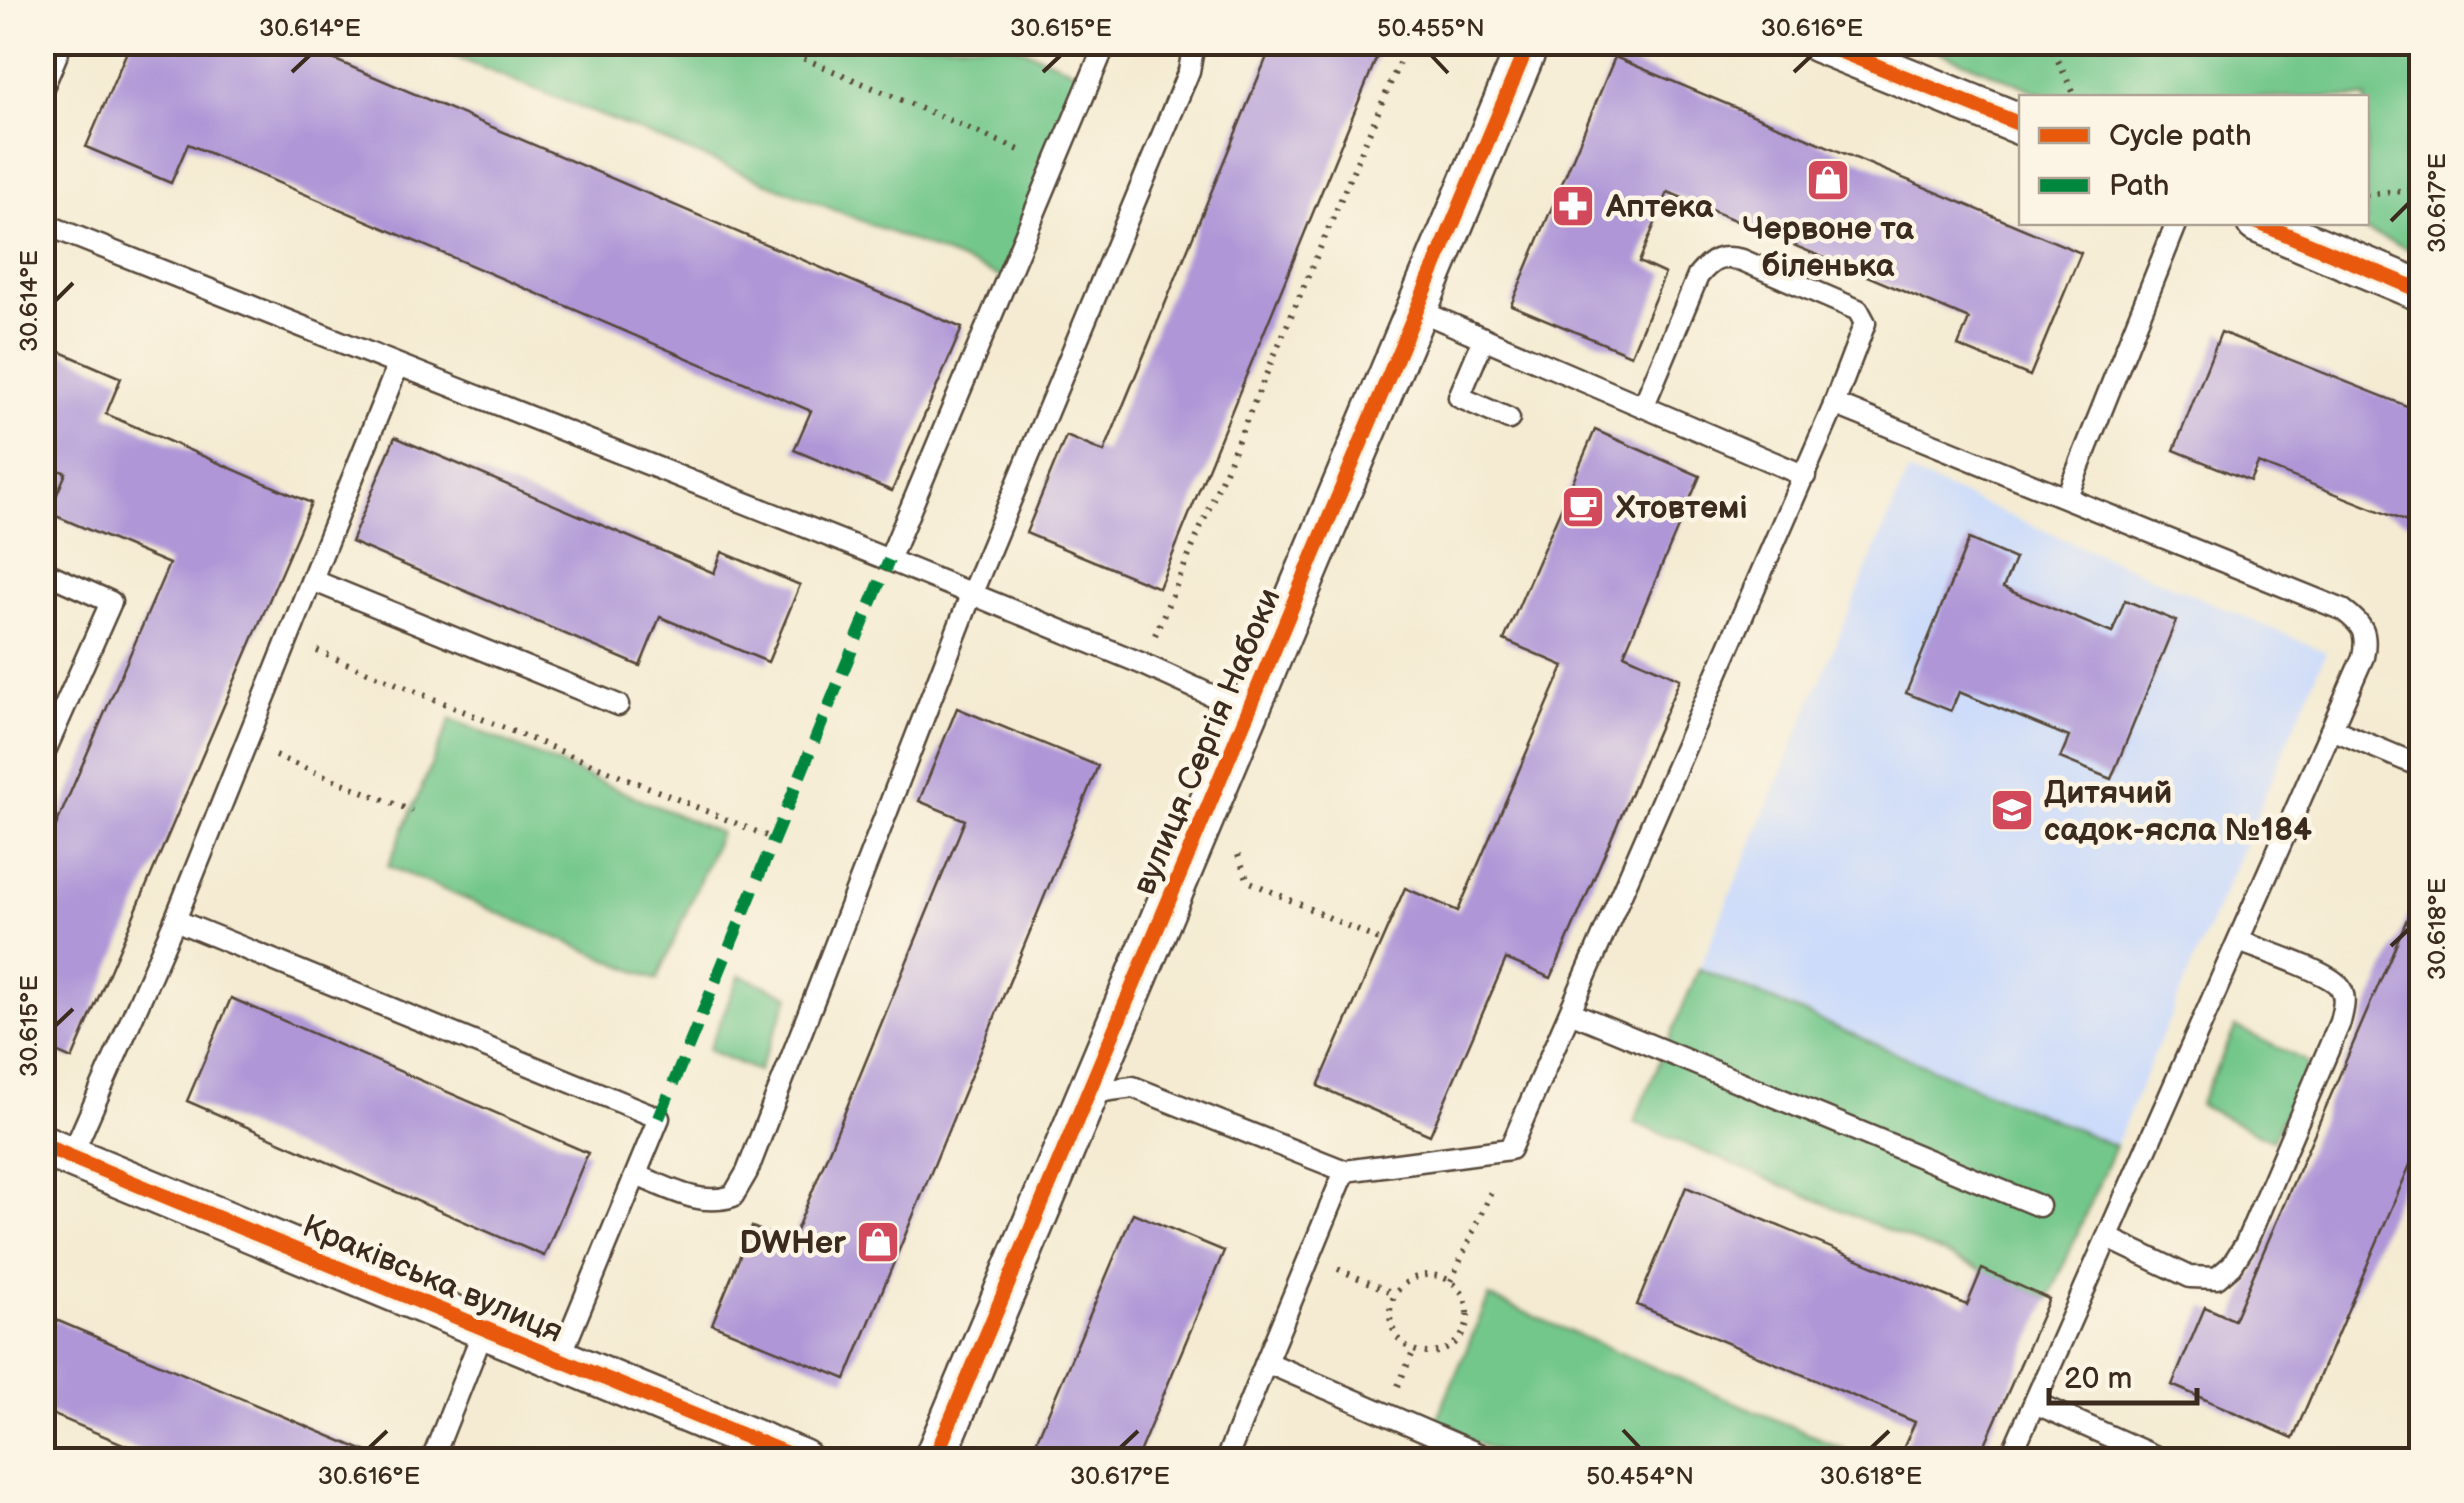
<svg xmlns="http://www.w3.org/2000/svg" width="2464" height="1503" viewBox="0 0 2464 1503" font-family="'Balsamiq Sans',sans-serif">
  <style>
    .built { fill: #ccdbfa }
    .green { fill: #73c78b; stroke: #577854; stroke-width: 2.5 }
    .building { fill: #af97d7 }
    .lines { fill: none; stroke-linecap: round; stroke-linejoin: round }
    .lane-casing { stroke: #574739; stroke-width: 25 }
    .street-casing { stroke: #574739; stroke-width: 45 }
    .path { stroke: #574739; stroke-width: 6; stroke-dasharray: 2.5 8; stroke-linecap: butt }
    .lane { stroke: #fff; stroke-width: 20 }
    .street { stroke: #fff; stroke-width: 40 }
    .quiet { stroke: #00873e; stroke-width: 12; stroke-dasharray: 25 12; stroke-linecap: butt }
    .cycleway-casing { stroke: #fcf5e5; stroke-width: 21 }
    .cycleway { stroke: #e8590c; stroke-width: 15 }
    .ticks { fill: none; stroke: #3b2a1e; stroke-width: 4 }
    .labels { text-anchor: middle; stroke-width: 9; stroke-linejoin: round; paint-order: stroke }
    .poi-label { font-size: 32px; font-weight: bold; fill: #3b2a1e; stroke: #fcf5e5; text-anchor: start }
    .street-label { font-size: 32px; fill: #3b2a1e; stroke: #fcf5e5 }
    .neatline { fill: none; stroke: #3b2a1e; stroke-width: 4 }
    .ticks-label { font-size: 25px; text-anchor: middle; fill: #3b2a1e }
  </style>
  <rect width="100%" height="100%" fill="#fcf5e5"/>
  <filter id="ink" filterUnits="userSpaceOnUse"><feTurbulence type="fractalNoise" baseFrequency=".01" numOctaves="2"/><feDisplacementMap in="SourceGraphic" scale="20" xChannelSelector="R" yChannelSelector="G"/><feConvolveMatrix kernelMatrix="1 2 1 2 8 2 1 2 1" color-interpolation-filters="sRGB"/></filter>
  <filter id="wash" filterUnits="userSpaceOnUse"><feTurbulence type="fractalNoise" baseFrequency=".0048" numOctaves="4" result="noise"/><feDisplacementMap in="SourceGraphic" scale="40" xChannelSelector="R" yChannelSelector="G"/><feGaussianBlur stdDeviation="2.25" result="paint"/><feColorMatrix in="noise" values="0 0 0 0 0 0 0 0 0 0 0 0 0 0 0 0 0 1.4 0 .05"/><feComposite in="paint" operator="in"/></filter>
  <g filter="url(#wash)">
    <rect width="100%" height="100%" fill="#f4ebd2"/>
    <!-- built -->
    <polygon class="built" points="1908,472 2326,652 2115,1146 1699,969"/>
    <!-- green -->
    <g class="green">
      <polygon points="421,43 1008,43 1092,77 1008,280"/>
      <polygon points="1919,43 2421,43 2421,254 2347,223 2366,222 2366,98 2050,97"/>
      <polygon points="451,719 720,833 657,980 388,866"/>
      <polygon points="1699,969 2115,1146 2049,1299 1634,1122"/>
      <polygon points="740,975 790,996 758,1071 708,1050"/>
      <polygon points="2236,1027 2309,1063 2272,1140 2199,1105"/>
      <polygon points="1489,1297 1844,1449 1839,1460 1516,1460 1434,1425"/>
    </g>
    <g id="blocks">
      <!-- building -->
      <g class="building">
        <polygon points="131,42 293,42 962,328 892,491 794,450 811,411 188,144 171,183 86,147"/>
        <polygon points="1273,42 1383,42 1159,588 1026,533 1066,436 1104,452"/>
        <polygon points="1615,57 2081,253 2030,376 1958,346 1969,319 1668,192 1639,262 1665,274 1631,355 1511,305"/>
        <polygon points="2221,332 2422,412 2422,528 2258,463 2250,481 2174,450"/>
        <polygon points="54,349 121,378 106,414 311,503 72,1059 42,1046 42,858 169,564 49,513 66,473 42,463 42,377"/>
        <polygon points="1595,430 1700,476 1624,654 1680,679 1551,978 1506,959 1430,1135 1318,1086 1405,888 1458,911 1564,666 1504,640"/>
        <polygon points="395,437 714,573 722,552 800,585 768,662 660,617 640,666 351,542"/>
        <polygon points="1969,539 2015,559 2003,588 2112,633 2125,600 2176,621 2111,779 2060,758 2069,737 1959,692 1951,711 1906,693"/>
        <polygon points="957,708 1098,766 846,1379 712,1324 752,1227 791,1243 965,820 919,801"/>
        <polygon points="2422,884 2422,1137 2293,1438 2172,1385 2205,1307 2234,1320"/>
        <polygon points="231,998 588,1153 544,1256 187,1101"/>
        <polygon points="1686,1187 1967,1305 1982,1269 2049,1299 1978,1460 1898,1460 1915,1422 1637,1305"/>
        <polygon points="1133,1213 1224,1251 1136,1460 1060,1460 1033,1449"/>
        <polygon points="42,1314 386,1460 161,1460 42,1410"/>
      </g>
    </g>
  </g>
  <g filter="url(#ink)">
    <use href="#blocks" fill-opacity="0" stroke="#574739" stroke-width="2.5"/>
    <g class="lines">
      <!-- lane casing -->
      <g class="lane-casing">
        <g id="lane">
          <polyline points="42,90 62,42"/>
          <polyline points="42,223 889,560 1143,664 1248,712"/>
          <polyline points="1418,310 1805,476"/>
          <polyline points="1484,338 1459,397 1509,419"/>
          <path d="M 1644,405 L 1698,276 C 1712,259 1720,255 1742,260 L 1858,310 L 1865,323 L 1834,404 L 2343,610 C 2363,625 2368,633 2363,657 L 2009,1460"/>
          <polyline points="2067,496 2177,222"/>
          <polyline points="889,560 1106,42"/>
          <polyline points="42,571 111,602 42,758"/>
          <polyline points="312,580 618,705"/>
          <polyline points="2332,729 2422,767"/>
          <polyline points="175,920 659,1118 559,1360"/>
          <polyline points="1570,1012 2039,1206"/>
          <polyline points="1088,1093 1133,1087 1345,1171 1510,1149 1836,401"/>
          <polyline points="71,1157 175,920 398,365"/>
          <path d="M 636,1175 C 669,1188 699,1207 733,1196 L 747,1172 L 971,595 L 1189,71 L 1192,55 L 1186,42"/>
          <path d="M 2108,1238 L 2190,1277 L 2217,1278 L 2232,1265 L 2246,1243 L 2340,1022 C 2343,1009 2348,995 2337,984 C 2321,969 2261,950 2239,941"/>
          <polyline points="1266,1362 1345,1171"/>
          <polyline points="2035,1403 2163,1460"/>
          <polyline points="432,1460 484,1329"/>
          <polyline points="1226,1460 1266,1362 1492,1460"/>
        </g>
      </g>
      <!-- street casing -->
      <g class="street-casing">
        <g id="street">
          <polyline points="1818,42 2022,125"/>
          <polyline points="2257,222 2422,291"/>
          <polyline points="42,1145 802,1460"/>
          <polyline points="934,1460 1529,42"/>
        </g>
      </g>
      <!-- path -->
      <g class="path">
        <polyline points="765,42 1024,152"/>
        <polyline points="2049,42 2076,98"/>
        <polyline points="2366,195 2422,189"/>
        <polyline points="1155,635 1408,42"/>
        <polyline points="317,651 774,839"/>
        <polyline points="275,756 412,811"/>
        <polyline points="1238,855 1248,881 1381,941"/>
        <polyline points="1338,1269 1395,1294"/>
        <circle cx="1429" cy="1314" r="39"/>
        <polyline points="1451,1281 1493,1187"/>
        <polyline points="1398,1386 1414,1350"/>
        <polyline points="2356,1458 2364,1460"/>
      </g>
      <!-- lane -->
      <use href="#lane" class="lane"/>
      <!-- street -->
      <use href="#street" class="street"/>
      <!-- quiet -->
      <polyline class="quiet" points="659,1118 889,560"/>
      <!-- cycleway casing -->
      <g class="cycleway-casing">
        <g id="cycleway">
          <polyline points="1818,42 2022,125"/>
          <polyline points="2257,222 2422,291"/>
          <polyline points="42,1145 802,1460"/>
          <polyline points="934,1460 1529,42"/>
        </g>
      </g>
      <!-- cycleway -->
      <use href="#cycleway" class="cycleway"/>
    </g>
  </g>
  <!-- ticks -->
  <path class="ticks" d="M 1431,55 L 1448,73M 292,72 L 310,55M 1043,72 L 1061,55M 1794,72 L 1812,55M 2391,221 L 2409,203M 55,301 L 73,283M 2391,946 L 2409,929M 55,1026 L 73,1009M 1623,1430 L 1640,1448M 369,1448 L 387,1431M 1120,1448 L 1138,1431M 1871,1448 L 1889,1431"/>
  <!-- icons -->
  <defs>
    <g id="shop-square" transform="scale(2.25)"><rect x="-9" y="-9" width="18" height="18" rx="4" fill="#d1495b" stroke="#fcf5e5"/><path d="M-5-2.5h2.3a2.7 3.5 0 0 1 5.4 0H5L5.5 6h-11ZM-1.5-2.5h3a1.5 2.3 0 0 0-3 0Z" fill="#fff"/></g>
    <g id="pharmacy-square" transform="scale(2.25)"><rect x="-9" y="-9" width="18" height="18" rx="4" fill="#d1495b" stroke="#fcf5e5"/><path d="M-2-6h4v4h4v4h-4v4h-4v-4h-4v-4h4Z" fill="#fff"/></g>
    <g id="cafe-square" transform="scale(2.25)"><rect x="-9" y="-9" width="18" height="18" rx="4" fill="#d1495b" stroke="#fcf5e5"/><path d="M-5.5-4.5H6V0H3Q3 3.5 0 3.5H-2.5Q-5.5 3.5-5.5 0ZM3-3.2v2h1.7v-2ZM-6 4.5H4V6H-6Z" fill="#fff"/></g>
    <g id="school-square" transform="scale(2.25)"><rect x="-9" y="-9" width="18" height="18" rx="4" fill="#d1495b" stroke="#fcf5e5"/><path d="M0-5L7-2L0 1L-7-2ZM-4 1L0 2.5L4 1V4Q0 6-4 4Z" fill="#fff"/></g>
  </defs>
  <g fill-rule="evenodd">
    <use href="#shop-square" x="1828" y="180"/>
    <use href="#pharmacy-square" x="1573" y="206"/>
    <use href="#cafe-square" x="1583" y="507"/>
    <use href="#school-square" x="2012" y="810"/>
    <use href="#shop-square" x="878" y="1242"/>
  </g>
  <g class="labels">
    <!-- poi labels -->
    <g class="poi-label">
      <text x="1606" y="217">Аптека</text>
      <text x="1828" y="239" text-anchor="middle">Червоне та<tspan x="1828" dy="37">біленька</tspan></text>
      <text x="1616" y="518">Хтовтемі</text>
      <text x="2044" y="803">Дитячий<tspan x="2044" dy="37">садок-ясла №184</tspan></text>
      <text x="846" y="1253" text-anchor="end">DWHer</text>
    </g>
    <!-- street labels -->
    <g class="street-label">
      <text transform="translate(1206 741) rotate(-67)" y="11">вулиця Сергія Набоки</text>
      <text transform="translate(433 1278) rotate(23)" y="11">Краківська вулиця</text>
    </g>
  </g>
  <!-- margin -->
  <rect width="2464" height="1503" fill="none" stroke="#fcf5e5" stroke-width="110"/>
  <!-- legend -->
  <rect x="2019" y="95" width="350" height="130" fill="#fcf5e5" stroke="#afa495" stroke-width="2.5"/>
  <rect x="2039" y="128" width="50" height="15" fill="#e8590c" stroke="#afa495" stroke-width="2.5"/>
  <text x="2109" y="145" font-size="30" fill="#3b2a1e">Cycle path</text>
  <rect x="2039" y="178" width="50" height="15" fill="#00873e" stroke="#afa495" stroke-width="2.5"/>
  <text x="2109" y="195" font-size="30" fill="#3b2a1e">Path</text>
  <!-- scale -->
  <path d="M2049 1388v15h148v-15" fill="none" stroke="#3b2a1e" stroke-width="5"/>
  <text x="2064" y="1388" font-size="30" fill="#3b2a1e" stroke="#fcf5e5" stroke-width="8" paint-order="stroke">20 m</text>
  <rect x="55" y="55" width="2354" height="1393" class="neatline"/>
  <g class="ticks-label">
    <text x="310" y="36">30.614°E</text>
    <text x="1061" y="36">30.615°E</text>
    <text x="1431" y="36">50.455°N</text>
    <text x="1812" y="36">30.616°E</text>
    <text transform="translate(2436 203) rotate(-90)" y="9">30.617°E</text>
    <text transform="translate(28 301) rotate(-90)" y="9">30.614°E</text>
    <text transform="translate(2436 929) rotate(-90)" y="9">30.618°E</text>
    <text transform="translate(28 1026) rotate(-90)" y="9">30.615°E</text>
    <text x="369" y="1484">30.616°E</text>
    <text x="1120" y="1484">30.617°E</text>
    <text x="1640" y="1484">50.454°N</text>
    <text x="1871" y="1484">30.618°E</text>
  </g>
</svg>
